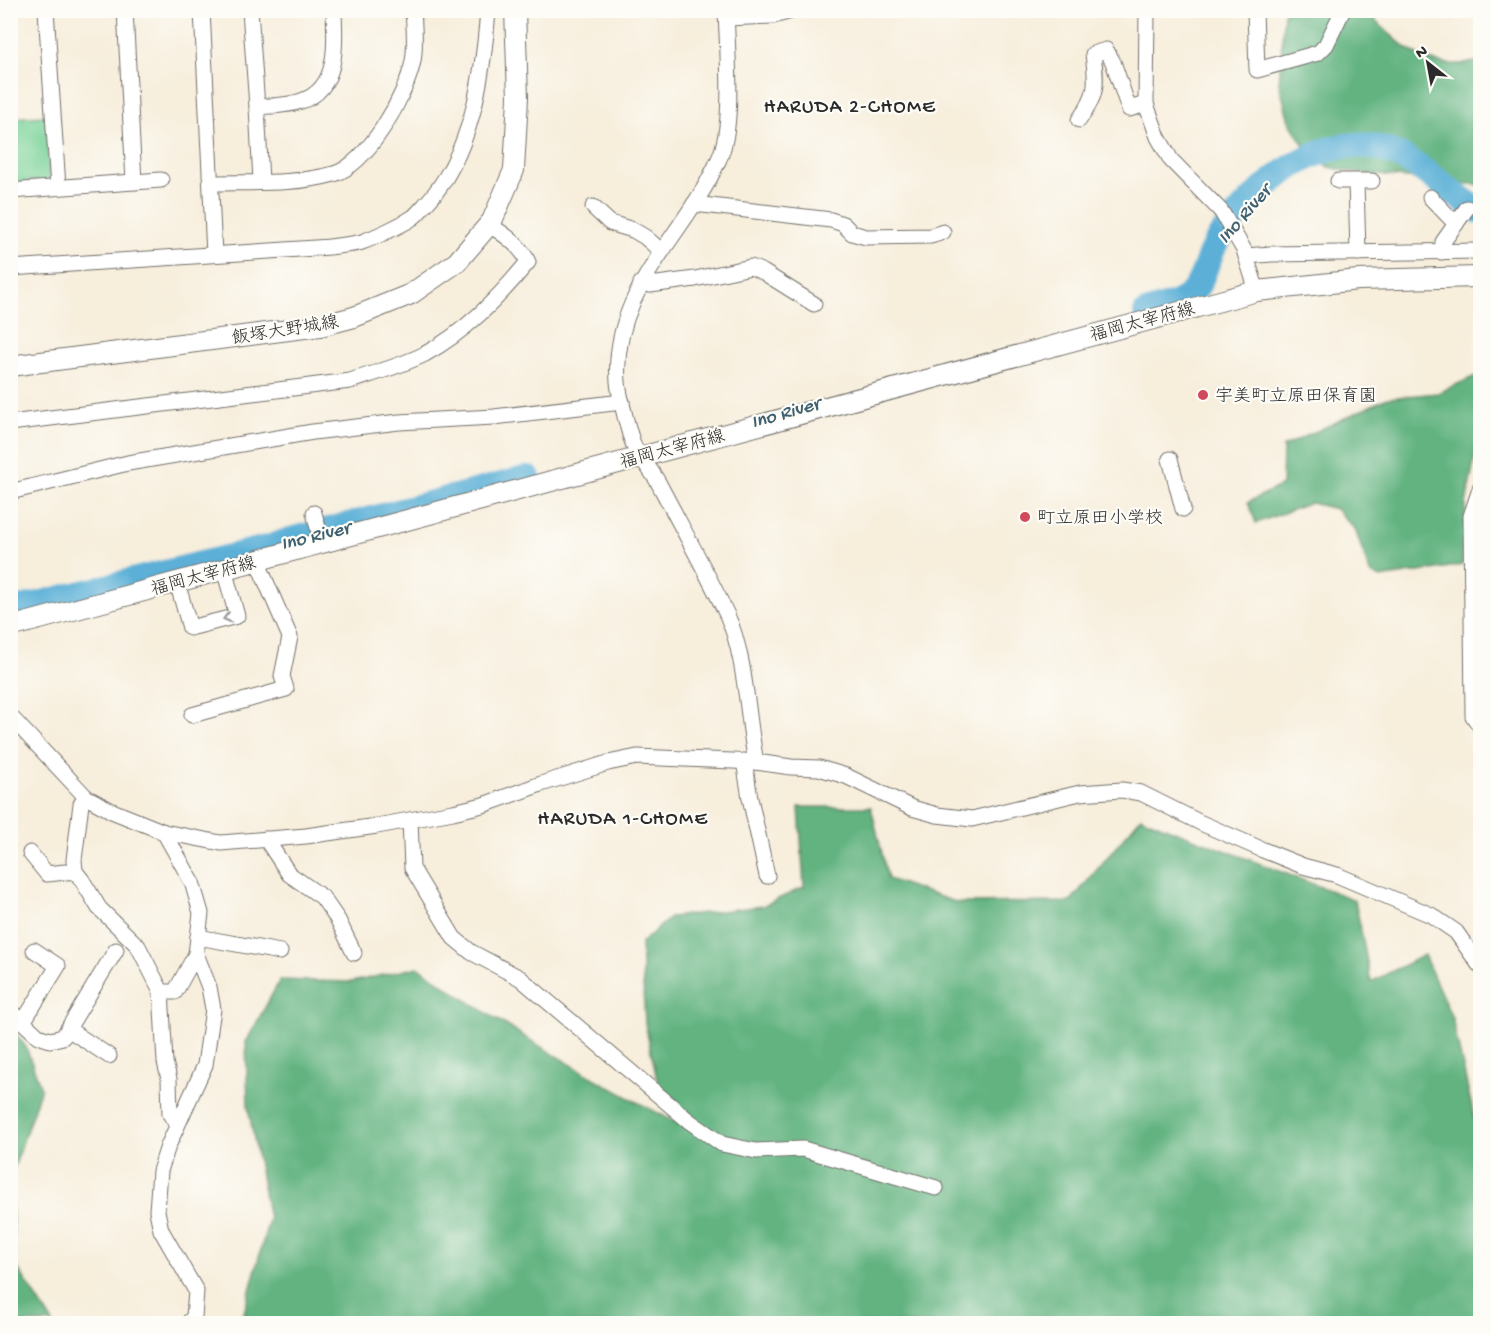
<svg xmlns="http://www.w3.org/2000/svg" width="1491" height="1334" viewBox="0 0 1491 1334" font-family="'Gochi Hand','Klee One',sans-serif">
  <style>
    .green { fill: #78d197; stroke: #527e61; stroke-width: 1.5 }
    .forest { fill: #62b380; stroke: #466f56; stroke-width: 1.5 }
    .lines { fill: none; stroke-linecap: round; stroke-linejoin: round }
    .river { stroke: #5bb0d7; stroke-width: 26 }
    .minor-casing { stroke: #726f69; stroke-width: 17 }
    .major-casing { stroke: #726f69; stroke-width: 22 }
    .minor { stroke: #fff; stroke-width: 15 }
    .major { stroke: #fff; stroke-width: 20 }
    .oneway { stroke: #a0a0a0 }
    .poi-dot { fill: #d1495b; stroke: #fdfcf7; stroke-width: 2 }
    .labels { text-anchor: middle; stroke-width: 4.5; stroke-linejoin: round; paint-order: stroke }
    .street-label { font-size: 18px; fill: #2b2b2b; stroke: #fdfcf7 }
    .poi-label { font-size: 18px; fill: #2b2b2b; stroke: #fdfcf7; text-anchor: start }
    .neighbourhood-label { font-size: 20px; letter-spacing: 1.5px; fill: #2b2b2b; stroke: #fdfcf7 }
    .water-label { font-size: 20px; font-style: italic; fill: #3e6070; stroke: #fdfcf7 }
  </style>
  <rect width="100%" height="100%" fill="#fdfcf7"/>
  <filter id="ink" filterUnits="userSpaceOnUse"><feTurbulence type="fractalNoise" baseFrequency=".0167" numOctaves="2"/><feDisplacementMap in="SourceGraphic" scale="12" xChannelSelector="R" yChannelSelector="G"/><feConvolveMatrix kernelMatrix="1 2 1 2 8 2 1 2 1" color-interpolation-filters="sRGB"/></filter>
  <filter id="wash" filterUnits="userSpaceOnUse"><feTurbulence type="fractalNoise" baseFrequency=".008" numOctaves="4" result="noise"/><feDisplacementMap in="SourceGraphic" scale="24" xChannelSelector="R" yChannelSelector="G"/><feGaussianBlur stdDeviation="1.35" result="paint"/><feColorMatrix in="noise" values="0 0 0 0 0 0 0 0 0 0 0 0 0 0 0 0 0 1.4 0 .05"/><feComposite in="paint" operator="in"/></filter>
  <g filter="url(#wash)">
    <rect width="100%" height="100%" fill="#f7eedc"/>
    <!-- green -->
    <polygon class="green" points="46,116 50,180 11,183 11,118"/>
    <!-- forest -->
    <g class="forest">
      <path d="M 1284,11 L 1366,11 C 1402,46 1425,74 1480,61 L 1480,185 L 1356,173 L 1329,167 L 1309,154 L 1289,121 L 1279,83 Z"/>
      <polygon points="1480,374 1480,444 1477,445 1466,504 1462,565 1381,578 1370,573 1355,529 1336,509 1311,503 1256,523 1248,502 1282,485 1283,447 1387,398 1438,393"/>
      <path d="M 799,807 L 871,807 L 888,879 L 958,903 L 1070,902 L 1141,817 L 1167,828 L 1355,900 L 1371,982 L 1424,955 L 1452,1018 L 1480,1143 L 1480,1323 L 241,1324 L 269,1219 L 248,1107 L 246,1042 L 280,980 L 352,982 L 418,967 C 502,1025 589,1078 679,1124 L 658,1084 L 645,1024 L 641,943 L 671,917 L 763,906 L 804,887 Z"/>
      <polygon points="11,1027 26,1047 41,1088 11,1177"/>
      <polygon points="11,1178 15,1264 53,1323 11,1323"/>
    </g>
    <g class="lines">
      <!-- river -->
      <g class="river">
        <path d="M 1146,313 C 1161,308 1180,305 1192,293 C 1205,279 1207,255 1218,240 C 1254,190 1320,126 1388,151 C 1420,163 1451,194 1480,211"/>
        <polyline points="10,611 271,547 290,540 528,478"/>
      </g>
    </g>
  </g>
  <g filter="url(#ink)">
    <g class="lines">
      <!-- minor casing -->
      <g class="minor-casing">
        <g id="minor">
          <polyline points="46,10 58,187"/>
          <polyline points="125,10 134,182"/>
          <polyline points="202,10 214,254"/>
          <polyline points="250,10 257,107"/>
          <path d="M 726,10 C 727,50 735,125 719,159 C 685,237 611,289 618,382 C 619,394 630,439 635,448 C 642,460 651,470 658,482 C 681,526 706,570 727,615 C 746,656 747,717 756,762"/>
          <polyline points="1147,10 1146,104 1158,137 1171,160 1221,211 1244,250 1257,291"/>
          <polyline points="1255,10 1257,70 1318,53 1326,45 1343,10"/>
          <polyline points="727,18 773,16 795,10"/>
          <path d="M 1079,120 C 1098,94 1097,84 1093,54 L 1106,50 L 1113,62 L 1129,109 L 1146,104"/>
          <path d="M 261,181 L 257,107 C 269,106 282,106 294,103 C 340,94 335,46 334,10"/>
          <polyline points="1338,181 1372,181"/>
          <polyline points="1356,182 1358,253"/>
          <path d="M 211,183 C 251,182 295,185 334,174 C 368,164 407,94 413,61 C 416,45 414,26 413,10"/>
          <polyline points="10,191 161,180"/>
          <polyline points="1430,197 1456,224"/>
          <polyline points="694,204 831,220 843,224 852,233 866,237 931,236 943,232"/>
          <polyline points="593,207 610,223 633,230 645,237 661,251"/>
          <polyline points="1442,252 1443,242 1467,208"/>
          <polyline points="1246,256 1271,254 1480,251"/>
          <path d="M 10,268 L 330,247 C 340,245 352,245 362,242 C 373,238 402,225 412,218 C 417,215 421,209 425,205 C 472,155 483,76 488,10"/>
          <polyline points="641,283 650,285 695,279 751,267 763,272 814,304"/>
          <path d="M 10,423 L 350,381 C 375,373 401,366 425,354 C 467,331 498,298 528,262 C 521,246 503,233 489,225"/>
          <polyline points="1170,459 1183,509"/>
          <polyline points="1480,489 1471,516 1473,716 1480,726"/>
          <polyline points="10,492 128,463 313,432 399,422 494,417 622,402"/>
          <polyline points="314,513 322,543"/>
          <polyline points="177,582 190,628 237,616 224,569"/>
          <polyline points="192,715 286,689 282,676 290,637 257,561"/>
          <polyline points="10,716 86,797 112,811 164,832 221,843 306,836 377,826 453,812 483,805 541,784 608,763 637,757 756,762 791,767 819,768 846,776 912,808 937,815 972,819 1080,793 1122,790 1141,793 1201,823 1263,850 1303,866 1337,875 1431,915 1456,932 1480,966"/>
          <polyline points="744,761 750,798 767,876"/>
          <polyline points="410,820 412,868 454,938 471,952 520,978 689,1121 722,1144 756,1151 803,1149 936,1188"/>
          <polyline points="164,832 192,882 201,913 196,954 209,987 213,1009 205,1065 168,1146 160,1171 157,1211 161,1230 196,1291 194,1317 187,1324"/>
          <polyline points="266,839 289,874 322,897 338,920 354,953"/>
          <polyline points="30,853 47,874 75,871 82,880 99,908 138,946 161,991 165,1062 169,1079 170,1114 177,1125"/>
          <polyline points="75,871 74,860 81,804 86,797"/>
          <polyline points="198,937 280,952"/>
          <polyline points="161,992 175,992 196,954"/>
          <polyline points="10,1010 38,1036 50,1040 63,1037 116,950"/>
          <polyline points="23,1022 58,966 34,950"/>
          <polyline points="68,1029 109,1056"/>
        </g>
      </g>
      <!-- major casing -->
      <g class="major-casing">
        <g id="major">
          <polyline points="10,366 320,326 354,317 411,294 457,262 492,221 514,170 518,98 515,10"/>
          <polyline points="10,627 1257,291 1358,280 1480,277"/>
        </g>
      </g>
      <!-- minor -->
      <use href="#minor" class="minor"/>
      <!-- major -->
      <use href="#major" class="major"/>
    </g>
    <!-- one-way arrows -->
    <defs><path id="oneway-chevron" d="M-2-3.5L2.5 0L-2 3.5" fill="none" stroke-width="1.6" stroke-linecap="round" stroke-linejoin="round" transform="scale(1.5)"/></defs>
    <use class="oneway" href="#oneway-chevron" transform="translate(227 618) rotate(166)"/>
  </g>
  <!-- markers -->
  <g class="poi-dot">
    <circle cx="1203" cy="395" r="6"/>
    <circle cx="1025" cy="517" r="6"/>
  </g>
  <g class="labels">
    <!-- street labels -->
    <g class="street-label">
      <text transform="translate(1142 321) rotate(-15)" y="6">福岡太宰府線</text>
      <text transform="translate(285 329) rotate(-9)" y="6">飯塚大野城線</text>
      <text transform="translate(672 448) rotate(-15)" y="6">福岡太宰府線</text>
      <text transform="translate(203 575) rotate(-15)" y="6">福岡太宰府線</text>
    </g>
    <!-- poi labels -->
    <g class="poi-label">
      <text x="1215" y="401">宇美町立原田保育園</text>
      <text x="1037" y="523">町立原田小学校</text>
    </g>
    <!-- neighbourhood labels -->
    <g class="neighbourhood-label">
      <text x="850" y="112">HARUDA 2-CHOME</text>
      <text x="623" y="824">HARUDA 1-CHOME</text>
    </g>
    <!-- water labels -->
    <g class="water-label">
      <text transform="translate(1243 213) rotate(-49)" y="7">Ino River</text>
      <text transform="translate(785 411) rotate(-16)" y="7">Ino River</text>
      <text transform="translate(315 534) rotate(-14)" y="7">Ino River</text>
    </g>
  </g>
  <!-- margin -->
  <rect width="1491" height="1334" fill="none" stroke="#fdfcf7" stroke-width="36"/>
  <!-- north arrow -->
  <g transform="translate(1428 63) rotate(329)" stroke="#fdfcf7" stroke-width="4.5" paint-order="stroke">
  <path d="M0-4.5L10 22L0 15L-10 22Z" fill="#2b2b2b"/>
  <text y="-9" font-size="16" font-weight="bold" text-anchor="middle" fill="#2b2b2b">N</text>
  </g>
</svg>
